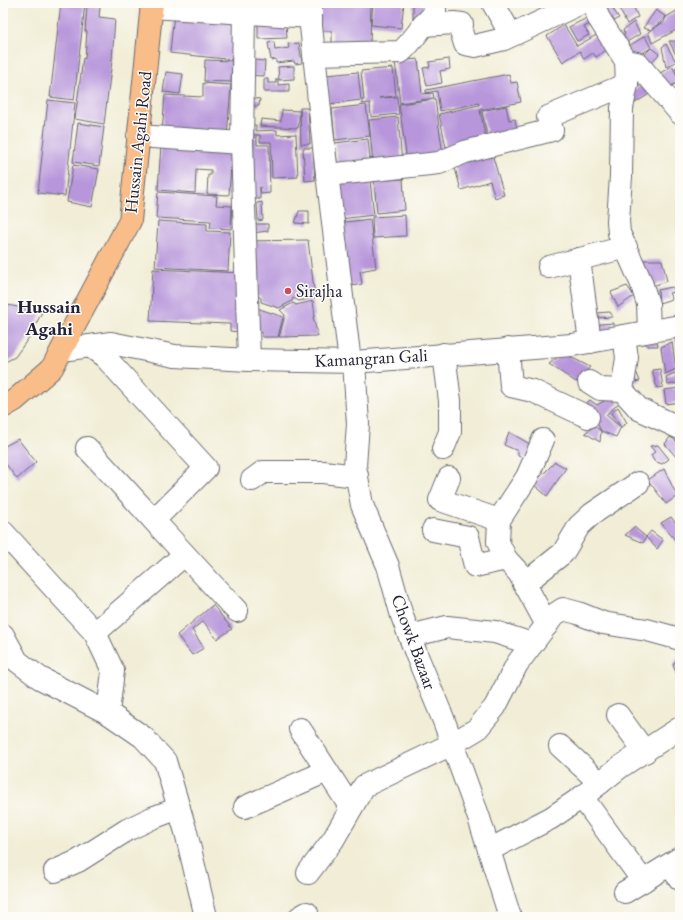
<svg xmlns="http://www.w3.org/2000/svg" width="683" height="920" viewBox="0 0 683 920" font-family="'EB Garamond',serif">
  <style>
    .building { fill: #b796db }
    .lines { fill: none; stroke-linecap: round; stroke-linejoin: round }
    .minor-casing { stroke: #6a6971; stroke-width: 24 }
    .major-casing { stroke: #6a6971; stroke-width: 24 }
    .minor { stroke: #fff; stroke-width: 22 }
    .major { stroke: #f8bd88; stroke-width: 22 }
    .poi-dot { fill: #d1495b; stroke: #fdfcf7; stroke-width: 1.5 }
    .labels { text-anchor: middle; stroke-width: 3; stroke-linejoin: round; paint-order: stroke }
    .street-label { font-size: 18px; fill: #22223b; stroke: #fdfcf7 }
    .poi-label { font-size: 18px; fill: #22223b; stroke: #fdfcf7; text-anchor: start }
    .neighbourhood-label { font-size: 19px; font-weight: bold; fill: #22223b; stroke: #fdfcf7 }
  </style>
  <rect width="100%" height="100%" fill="#fdfcf7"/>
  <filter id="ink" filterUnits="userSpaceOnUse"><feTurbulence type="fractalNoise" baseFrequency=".025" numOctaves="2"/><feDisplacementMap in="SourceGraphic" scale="8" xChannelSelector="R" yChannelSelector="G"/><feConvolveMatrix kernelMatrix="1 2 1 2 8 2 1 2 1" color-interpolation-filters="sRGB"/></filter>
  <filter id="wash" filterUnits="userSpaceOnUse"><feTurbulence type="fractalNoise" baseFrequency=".012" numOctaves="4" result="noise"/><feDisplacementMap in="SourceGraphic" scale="16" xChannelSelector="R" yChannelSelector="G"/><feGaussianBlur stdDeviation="0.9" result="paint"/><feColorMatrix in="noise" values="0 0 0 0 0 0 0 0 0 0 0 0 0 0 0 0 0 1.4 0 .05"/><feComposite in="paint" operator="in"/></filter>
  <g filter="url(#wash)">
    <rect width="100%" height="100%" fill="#f1edd6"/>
    <g id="blocks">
      <!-- building -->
      <g class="building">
        <polygon points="61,3 85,4 74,100 50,97"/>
        <polygon points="319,3 371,3 370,46 332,45 332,31 318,31"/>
        <polygon points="373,3 404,3 401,28 371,25"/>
        <polygon points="413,3 424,3 423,23 413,23"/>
        <polygon points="606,3 609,3 619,18 607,26 598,8"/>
        <polygon points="623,3 632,3 638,17 627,24 618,6"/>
        <polygon points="87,5 100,7 99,17 115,19 112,60 104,124 75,119 83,58 85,59 87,31 85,31"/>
        <polygon points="680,9 680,28 652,43 648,32 664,22 666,17"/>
        <polygon points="656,10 666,17 651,30 643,28"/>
        <polygon points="174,13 239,20 234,60 170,53"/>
        <polygon points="589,17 592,23 584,27 589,35 577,41 569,27"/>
        <polygon points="286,22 287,38 258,39 258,23"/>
        <polygon points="634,22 640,34 622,45 618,38 625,34 623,30"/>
        <polygon points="564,25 577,46 600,33 611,47 596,57 593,53 584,59 580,51 563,62 547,36"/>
        <polygon points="645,36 651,48 659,54 646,69 637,63 651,48 634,58 624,49"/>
        <polygon points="669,41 680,41 680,60 679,61"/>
        <polygon points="274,42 275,50 289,48 288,44 299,43 302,63 295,64 294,61 276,63 276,59 271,60 268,43"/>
        <polygon points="666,44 676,62 666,67 662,47"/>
        <polygon points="245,59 265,61 264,76 244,75"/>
        <polygon points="418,59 422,94 433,93 434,98 400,103 395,61"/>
        <polygon points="449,59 450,69 440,71 442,83 427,86 423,68 430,67 429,62"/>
        <polygon points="205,60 232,61 231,82 204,81"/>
        <polygon points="294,66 294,79 279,80 278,67"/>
        <polygon points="672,66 680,81 666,89 655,76"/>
        <polygon points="680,66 680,77 675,68"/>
        <polygon points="393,68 396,96 379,98 397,97 399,114 371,117 370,103 362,104 362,100 364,100 361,71"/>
        <polygon points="166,72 183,74 180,94 163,92"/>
        <polygon points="358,72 361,100 329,104 326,75"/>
        <polygon points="509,74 511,83 517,82 521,102 480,110 486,139 446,147 439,114 479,105 479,103 440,111 437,91 426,93 426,90"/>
        <polygon points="264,79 268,79 268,83 276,83 276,79 278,79 278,85 289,84 289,92 264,92"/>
        <polygon points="646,82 654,91 635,103 630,92"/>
        <polygon points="203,83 231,85 227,137 162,132 165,95 203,97"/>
        <polygon points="246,98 260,99 259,106 246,106"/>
        <polygon points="435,99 443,155 407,161 399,104"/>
        <polygon points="48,100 75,103 65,196 38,193"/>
        <polygon points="366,105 370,136 335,140 332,109"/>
        <polygon points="506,106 509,120 515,119 518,134 488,140 482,111"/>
        <polygon points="300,108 308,108 310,144 301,144"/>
        <polygon points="282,110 300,111 298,128 260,126 261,119 281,121"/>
        <polygon points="398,117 402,163 373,165 369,120"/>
        <polygon points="78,123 104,127 99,166 73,162"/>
        <polygon points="245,125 256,125 256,131 277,130 277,135 296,134 298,177 272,178 271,142 260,142 260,135 245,135"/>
        <polygon points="257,137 257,145 269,145 270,193 261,194 260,187 260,199 246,199 244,138"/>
        <polygon points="368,139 371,168 338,171 335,143"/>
        <polygon points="161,144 232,149 229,195 207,194 208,175 211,175 211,170 196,169 195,193 158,190"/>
        <polygon points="303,148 313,148 315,180 305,181"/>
        <polygon points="491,150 504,195 495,198 490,181 461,190 453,161"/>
        <polygon points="73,165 99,169 92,207 67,202"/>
        <polygon points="336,176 370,181 374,215 340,219"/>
        <polygon points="403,179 405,210 377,213 374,181"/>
        <polygon points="158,192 217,196 216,205 232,206 231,229 210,228 211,221 156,218"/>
        <polygon points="262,202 263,220 258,221 257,203"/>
        <polygon points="299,211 309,211 309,224 295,223"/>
        <polygon points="405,215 406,236 373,238 372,217"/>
        <polygon points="680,217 680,234 677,235 677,219"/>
        <polygon points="370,219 376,268 360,271 362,284 346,287 338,223"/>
        <polygon points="158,221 207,224 207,231 230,232 228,271 155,267"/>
        <polygon points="251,224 268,224 268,231 252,233"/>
        <polygon points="308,240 315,298 299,301 293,298 292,301 279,308 261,302 261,298 258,296 249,295 247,241"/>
        <polygon points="637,260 662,260 667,281 647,288"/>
        <polygon points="153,269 242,273 239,332 230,331 230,324 150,321"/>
        <polygon points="627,286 634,296 618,307 611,292"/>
        <polygon points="672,287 676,292 669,293 672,299 659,303 658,290"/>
        <polygon points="313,301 315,316 313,317 318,336 279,337 285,315 280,310 293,303 296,305"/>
        <polygon points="3,304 42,312 30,336 15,357 3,363"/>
        <polygon points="251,306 283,317 278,337 262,337 262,332 252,333"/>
        <polygon points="610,312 613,317 597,318 595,313"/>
        <polygon points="613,323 613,330 598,333 600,324"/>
        <polygon points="680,335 680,361 679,361 675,336"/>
        <polygon points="644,336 656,336 658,346 647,346"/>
        <polygon points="672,342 676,369 665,374 661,347"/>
        <polygon points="563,353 590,367 576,382 549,364"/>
        <polygon points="635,369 640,381 623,384"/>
        <polygon points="660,369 663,387 657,388 652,370"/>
        <polygon points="675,373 678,383 668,385 666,377"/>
        <polygon points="679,388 680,402 666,404 664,390"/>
        <polygon points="613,396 619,403 606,415 621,427 611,413 618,407 627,423 621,427 616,437 601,431 597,423 583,406 590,400 597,405"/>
        <polygon points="594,426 601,431 600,442 585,433"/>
        <polygon points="509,432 535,447 530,460 518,456 518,451 504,445"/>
        <polygon points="670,437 680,443 680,455 677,458 665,444"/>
        <polygon points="18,439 36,462 17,479 6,464 3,466 3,447"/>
        <polygon points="658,445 669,459 662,464 654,461 651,455 655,452 650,446"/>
        <polygon points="555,462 566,468 547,496 533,484"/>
        <polygon points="664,469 677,496 666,504 648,480"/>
        <polygon points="671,517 680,528 680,546 661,523"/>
        <polygon points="634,527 646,537 643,543 625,535"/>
        <polygon points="651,531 663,540 657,549 646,537"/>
        <polygon points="213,605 232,629 217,639 203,621 192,630 204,648 192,655 177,635"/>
        <polygon points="680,654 680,673 677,675 673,665"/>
      </g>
    </g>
  </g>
  <g filter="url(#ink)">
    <use href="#blocks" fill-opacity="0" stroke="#6a6971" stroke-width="1"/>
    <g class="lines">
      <!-- minor casing -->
      <g class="minor-casing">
        <g id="minor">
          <polyline points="311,3 311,26 325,157 350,362"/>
          <polyline points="493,3 511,35"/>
          <polyline points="594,3 598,17 626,61 627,84 622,108 621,176 618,221 619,233 641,282 648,304 649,331"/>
          <polyline points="152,7 311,17"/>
          <polyline points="244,12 242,143 249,360"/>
          <polyline points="423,25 454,23 462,24 461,31 465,44 475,46 504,39 581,3"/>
          <path d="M 314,54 L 401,52 C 414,40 422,25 435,13 L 435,3"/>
          <polyline points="626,61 637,63 680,113"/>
          <polyline points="138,136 242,143"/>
          <polyline points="327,175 439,163 465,152 552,130 548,117 627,84"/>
          <polyline points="579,259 590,342"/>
          <polyline points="549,267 626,247"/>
          <polyline points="624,336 627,358 622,390 639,409 680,428"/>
          <polyline points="90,346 105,357 206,468 154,520"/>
          <polyline points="508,349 511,386 533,391 588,417"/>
          <polyline points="62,350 111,343 175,356 249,360 354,362 572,345 680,326"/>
          <polyline points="354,362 358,424 355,466 362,505 388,566 402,616 417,656 444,721 479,818 510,917"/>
          <polyline points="589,382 600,389 622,390"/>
          <path d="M 87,448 C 138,502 186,557 237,611"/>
          <polyline points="443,449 450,432 450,401 444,354"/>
          <polyline points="449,478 440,500 499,520"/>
          <polyline points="252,480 263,472 323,472 357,476"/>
          <polyline points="433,530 468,537 475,566 506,559 519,573 547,625"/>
          <polyline points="3,532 95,633 113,671 108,713 143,737 165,761 186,832 206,917"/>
          <polyline points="506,559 498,542 499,520 527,477 543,440"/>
          <polyline points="524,584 563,553 579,526 592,514 638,483"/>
          <polyline points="95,633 184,555"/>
          <polyline points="3,635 17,661 29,670 40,678 108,713"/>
          <polyline points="410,636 447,627 495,632 532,644"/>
          <polyline points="618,715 645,752"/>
          <polyline points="300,729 351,808"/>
          <polyline points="560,746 600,783"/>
          <polyline points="582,797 620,767 680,728"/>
          <polyline points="245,807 327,771"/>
          <polyline points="489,850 551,818 582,797 643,881"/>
          <polyline points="669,865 680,879"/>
          <polyline points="55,871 78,861 127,830 152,818 179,808"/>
          <polyline points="308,873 333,840 364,786 452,744 477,729 495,707 517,664 554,615 563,609 578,613 603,623 647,630 680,639"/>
          <polyline points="625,892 680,858"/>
          <polyline points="300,917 307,913"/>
        </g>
      </g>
      <!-- major casing -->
      <g class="major-casing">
        <polyline id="major" points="3,407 15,400 52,368 130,221 152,3"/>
      </g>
      <!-- minor -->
      <use href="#minor" class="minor"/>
      <!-- major -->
      <use href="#major" class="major"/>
    </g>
  </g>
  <!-- markers -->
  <circle class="poi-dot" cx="288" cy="291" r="4"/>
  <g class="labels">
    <!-- street labels -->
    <g class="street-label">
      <text transform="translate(138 142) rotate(-84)" y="6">Hussain Agahi Road</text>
      <text transform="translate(371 358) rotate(-3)" y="6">Kamangran Gali</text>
      <text transform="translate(414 642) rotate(70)" y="6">Chowk Bazaar</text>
    </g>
    <!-- poi labels -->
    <g class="poi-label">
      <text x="296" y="297">Sirajha</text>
    </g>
    <!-- neighbourhood labels -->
    <g class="neighbourhood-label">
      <text x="49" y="313">Hussain<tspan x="49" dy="22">Agahi</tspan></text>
    </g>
  </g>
  <!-- margin -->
  <rect width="683" height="920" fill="none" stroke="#fdfcf7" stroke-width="16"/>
</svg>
